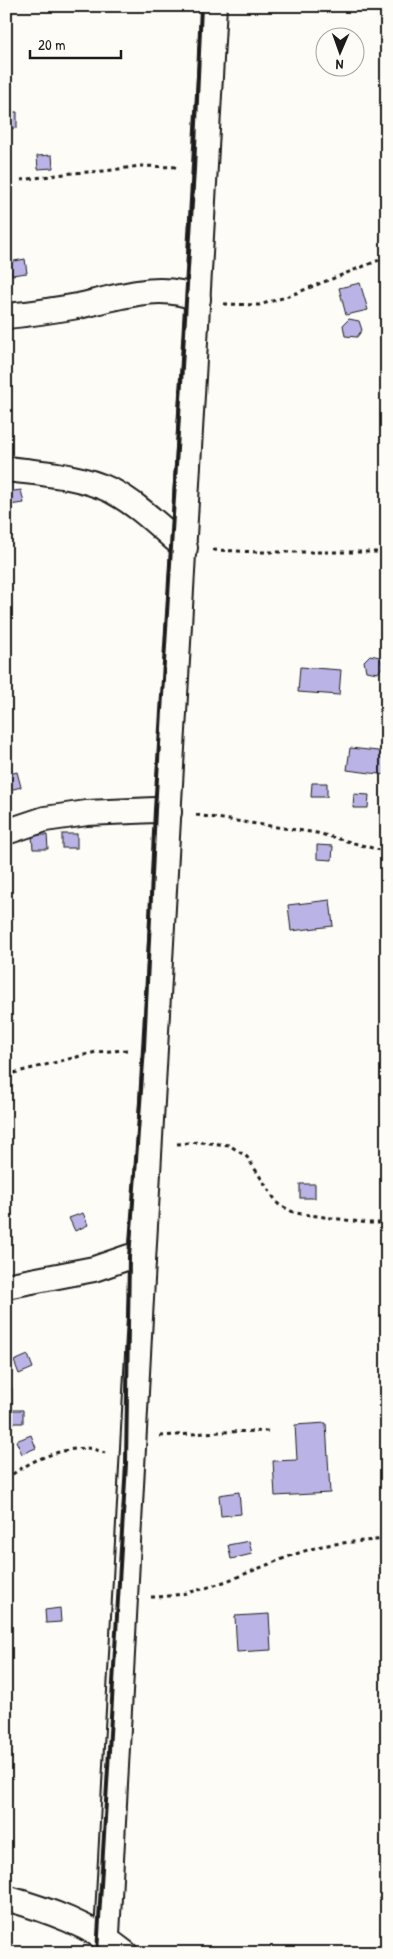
<svg xmlns="http://www.w3.org/2000/svg" width="393" height="1959" viewBox="0 0 393 1959" font-family="'Patrick Hand',sans-serif">
  <style>
    .building { fill: #bab4e6; stroke: #1c1c1c }
    .lines { fill: none; stroke-linecap: round; stroke-linejoin: round }
    .minor-casing { stroke: #1c1c1c; stroke-width: 28 }
    .path { stroke: #1c1c1c; stroke-width: 3; stroke-dasharray: 4 4; stroke-linecap: butt }
    .minor { stroke: #fdfcf7; stroke-width: 24 }
    .rail { stroke: #1c1c1c; stroke-width: 4 }
  </style>
  <rect width="100%" height="100%" fill="#fdfcf7"/>
  <filter id="ink" filterUnits="userSpaceOnUse"><feTurbulence type="fractalNoise" baseFrequency=".02" numOctaves="2"/><feDisplacementMap in="SourceGraphic" scale="10" xChannelSelector="R" yChannelSelector="G"/><feConvolveMatrix kernelMatrix="1 2 1 2 8 2 1 2 1" color-interpolation-filters="sRGB"/></filter>
  <g filter="url(#ink)">
    <!-- building -->
    <g class="building">
      <polygon points="6,112 17,112 17,128 6,129"/>
      <polygon points="52,155 53,168 38,169 37,156"/>
      <polygon points="25,259 27,273 12,275 9,262"/>
      <polygon points="360,283 368,310 346,315 339,288"/>
      <polygon points="349,319 359,321 362,330 357,337 345,336 343,325"/>
      <polygon points="21,490 24,503 9,505 7,492"/>
      <polygon points="370,655 380,657 383,666 378,673 366,671 364,661"/>
      <polygon points="300,667 341,670 339,695 298,692"/>
      <polygon points="350,748 387,752 387,775 347,770"/>
      <polygon points="17,772 21,787 6,791 6,775"/>
      <polygon points="312,783 327,783 327,797 311,797"/>
      <polygon points="354,794 369,795 368,808 353,808"/>
      <rect x="62" y="834" width="15" height="14"/>
      <polygon points="32,835 47,835 48,849 33,849"/>
      <polygon points="317,845 333,846 332,860 317,859"/>
      <polygon points="330,900 333,926 291,931 288,905"/>
      <rect x="300" y="1184" width="15" height="14"/>
      <polygon points="83,1213 88,1225 75,1231 69,1218"/>
      <polygon points="28,1355 33,1368 19,1374 14,1361"/>
      <polygon points="6,1388 12,1388 12,1410 23,1410 23,1423 12,1423 12,1431 6,1431"/>
      <polygon points="326,1423 330,1493 275,1496 273,1461 297,1460 295,1425"/>
      <polygon points="31,1435 36,1448 22,1454 16,1441"/>
      <polygon points="239,1492 241,1514 221,1516 219,1495"/>
      <polygon points="249,1541 252,1554 231,1559 228,1545"/>
      <polygon points="60,1608 61,1622 46,1623 45,1610"/>
      <polygon points="269,1614 271,1650 237,1652 235,1616"/>
    </g>
    <g class="lines">
      <!-- minor casing -->
      <g class="minor-casing">
        <g id="minor">
          <path d="M 6,316 C 31,314 54,310 78,306 C 116,298 161,281 198,299"/>
          <path d="M 6,469 C 42,473 79,475 112,491 C 139,505 162,529 185,548"/>
          <polyline points="6,832 45,819 87,813 155,810 169,812"/>
          <polyline points="6,1286 94,1269 129,1257 143,1261"/>
          <path d="M 6,1898 C 48,1910 91,1925 125,1953"/>
          <polyline points="106,1953 143,1261 214,6"/>
        </g>
      </g>
      <!-- path -->
      <g class="path">
        <polyline points="21,180 72,173 105,171 140,166 177,167"/>
        <polyline points="224,304 259,305 286,297 387,257"/>
        <polyline points="213,550 259,552 387,552"/>
        <polyline points="196,815 317,833 387,852"/>
        <polyline points="6,1075 96,1052 127,1050"/>
        <polyline points="177,1144 200,1142 229,1145 247,1157 278,1204 295,1213 368,1223 387,1223"/>
        <polyline points="160,1436 221,1432 270,1431"/>
        <path d="M 6,1479 C 29,1461 57,1449 86,1448 C 92,1448 99,1451 105,1453"/>
        <path d="M 151,1597 C 210,1597 266,1560 322,1546 C 343,1542 366,1541 387,1539"/>
      </g>
      <!-- minor -->
      <use href="#minor" class="minor"/>
      <!-- rail -->
      <polyline class="rail" points="97,1953 126,1464 129,1257 144,1048 155,810 194,170 201,6"/>
    </g>
  </g>
  <!-- margin -->
  <rect width="393" height="1959" fill="none" stroke="#fdfcf7" stroke-width="25"/>
  <rect x="12" y="12" width="368" height="1934" fill="none" stroke="#1c1c1c" stroke-width="2" filter="url(#ink)"/>
  <!-- north arrow -->
  <g transform="translate(340 52) rotate(182)"><circle r="24" fill="#fdfcf7" stroke="#a3a29f"/>
  <path d="M0-4L9 19L0 12L-9 19Z" fill="#1c1c1c"/>
  <text y="-8" font-size="14" font-weight="bold" text-anchor="middle" fill="#1c1c1c">N</text>
  </g>
  <!-- scale -->
  <path d="M30 50v8h91v-8" fill="none" stroke="#1c1c1c" stroke-width="2.5"/>
  <text x="38" y="50" font-size="15" fill="#1c1c1c" stroke="#fdfcf7" stroke-width="4" paint-order="stroke">20 m</text>
</svg>
